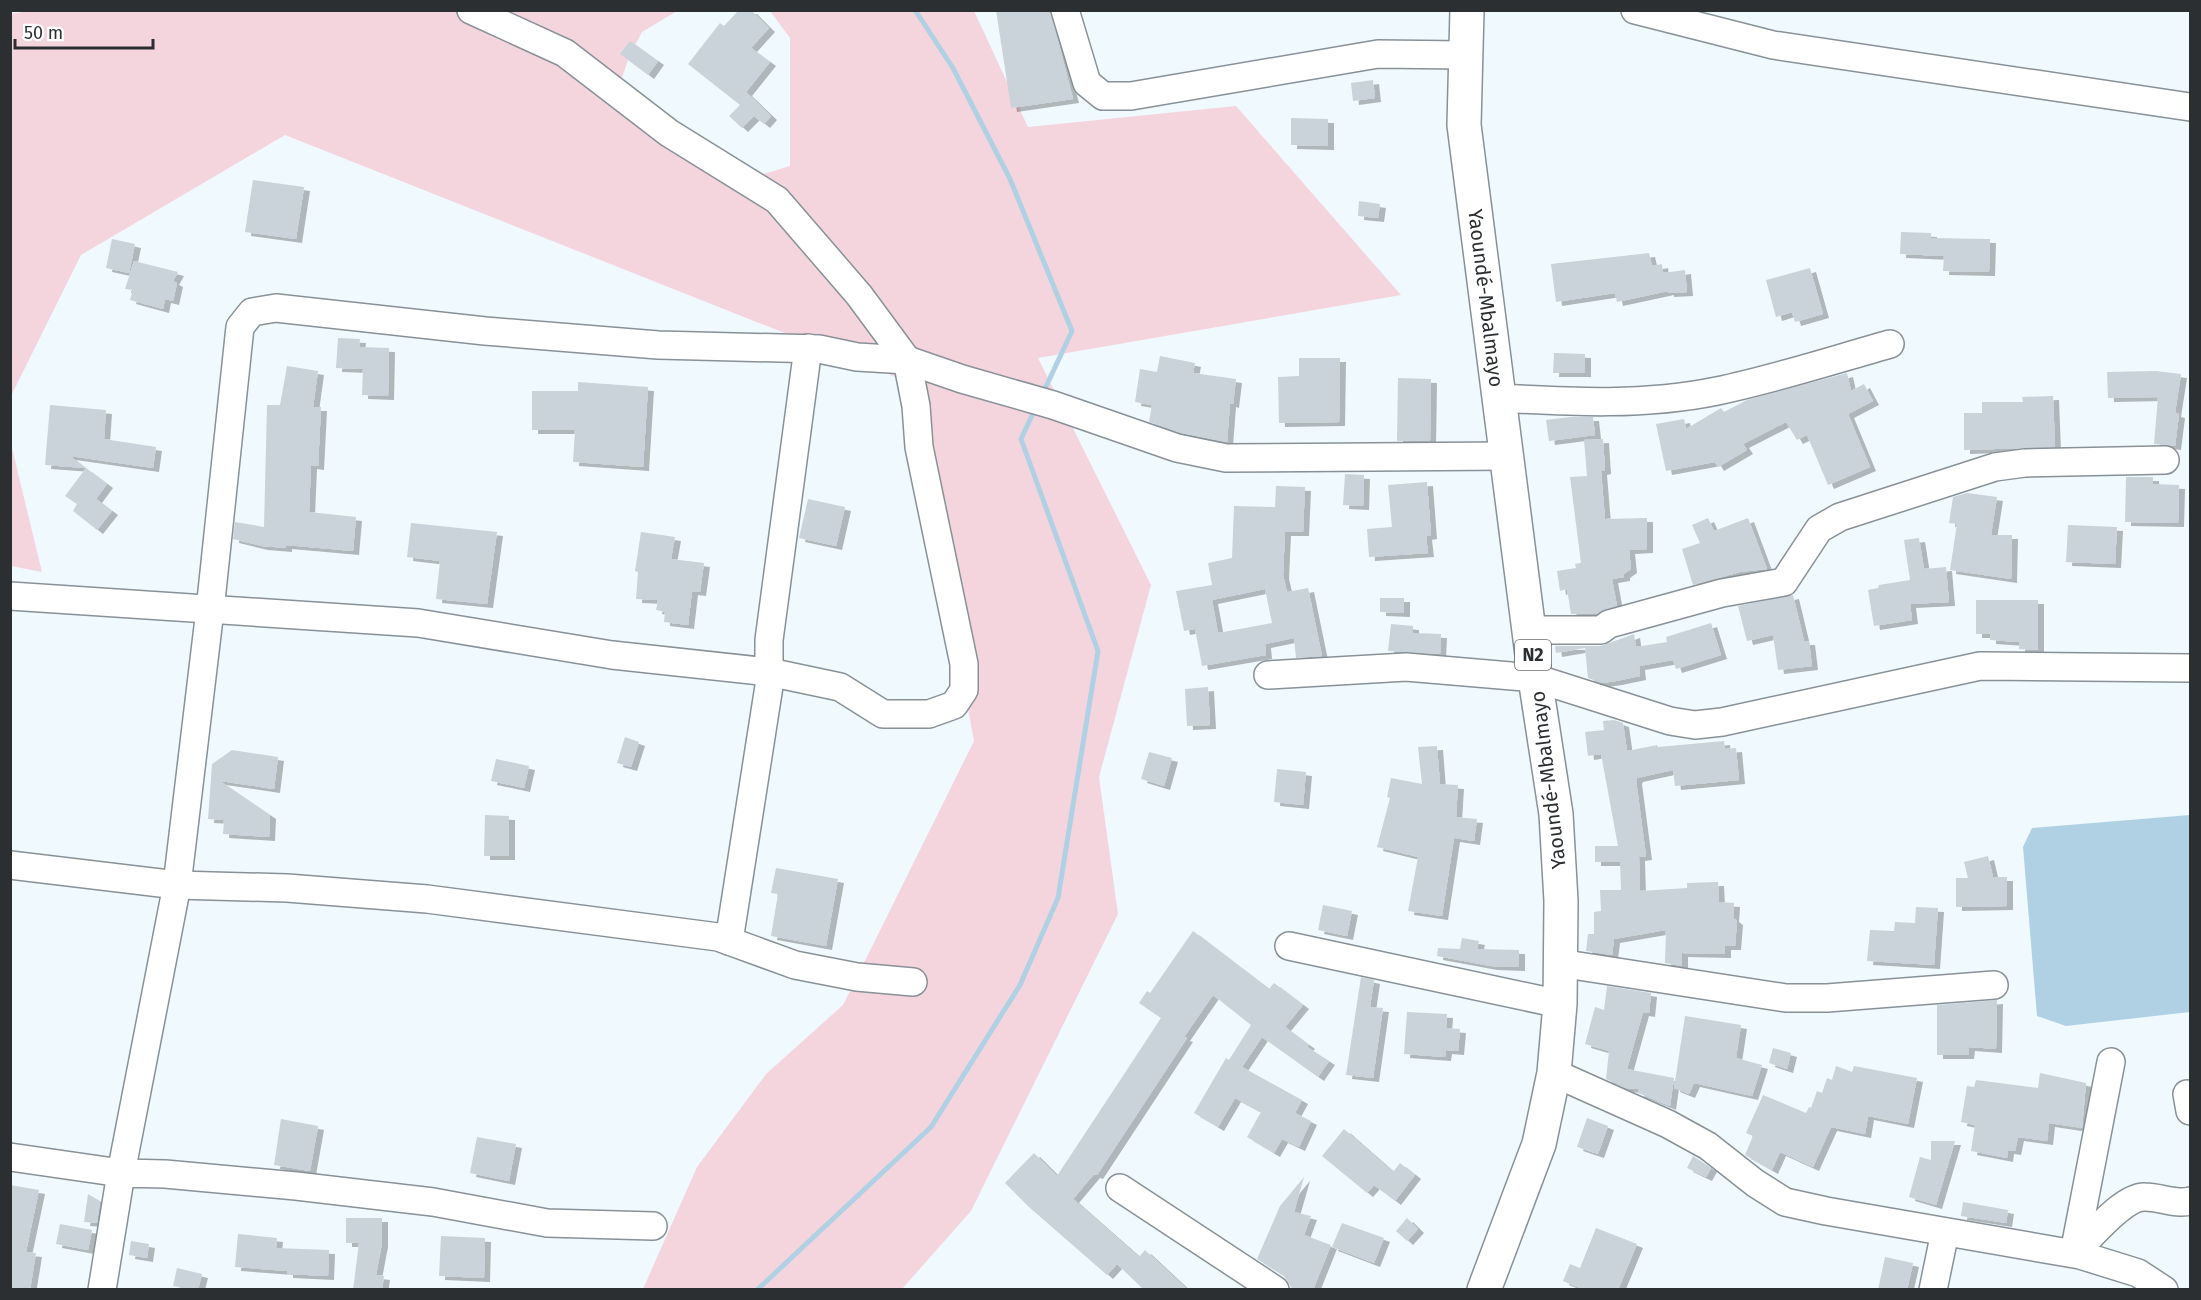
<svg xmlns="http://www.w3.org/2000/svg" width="2201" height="1300" viewBox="0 0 2201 1300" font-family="'Fira Sans',sans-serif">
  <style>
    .green { fill: #f5d5dd }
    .water { fill: #b0d1e4 }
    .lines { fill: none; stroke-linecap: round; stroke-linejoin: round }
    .stream { stroke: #b0d1e4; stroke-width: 5 }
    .building { fill: #c9d3d9; fill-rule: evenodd; filter: url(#shadow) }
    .minor-casing { stroke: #889197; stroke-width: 30 }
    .highway-casing { stroke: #889197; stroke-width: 36 }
    .minor { stroke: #fff; stroke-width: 27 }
    .highway { stroke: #fff; stroke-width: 33 }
    .labels { text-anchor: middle; stroke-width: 4.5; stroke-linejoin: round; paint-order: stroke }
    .shield { fill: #fff; stroke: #6b6d6f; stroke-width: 1.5 }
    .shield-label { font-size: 18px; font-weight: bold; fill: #2b2f31 }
    .street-label { font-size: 20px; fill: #2b2f31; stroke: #fff }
  </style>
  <defs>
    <filter id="shadow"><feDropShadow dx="6" dy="4" stdDeviation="0" flood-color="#0004"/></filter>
  </defs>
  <rect width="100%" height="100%" fill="#f0f9fe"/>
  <!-- green -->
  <g class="green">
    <polygon points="36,10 677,11 642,32 629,57 615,98 731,184 790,166 790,38 770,11 974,11 1028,127 1236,106 1401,295 1038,358 1151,585 1099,777 1118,914 971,1211 902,1289 643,1289 697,1167 766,1074 843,1005 974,741 908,382 285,135 81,255 11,396 11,14"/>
    <polygon points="11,444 42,572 11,566"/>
  </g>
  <!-- water -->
  <polygon class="water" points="2190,815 2190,1012 2066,1026 2037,1016 2023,847 2032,828"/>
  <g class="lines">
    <!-- stream -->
    <g class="stream">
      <polyline points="915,10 953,68 1010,179 1072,331 1042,395"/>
      <polyline points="757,1290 931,1127 1020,985 1058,898 1098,651 1021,439 1035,409"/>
    </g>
  </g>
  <!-- building -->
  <g class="building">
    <polygon points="739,10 751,10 769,28 751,48 770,62 746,92 771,116 764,124 754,116 742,128 729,116 740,105 688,64 720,23 724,26"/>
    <polygon points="996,10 1050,10 1073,99 1011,108"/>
    <polygon points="630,41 658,61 648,75 620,54"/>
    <polygon points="1373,80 1375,98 1353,101 1351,83"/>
    <polygon points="1291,118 1328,119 1328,146 1291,145"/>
    <polygon points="253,180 304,187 296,239 245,232"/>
    <polygon points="1359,201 1380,204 1378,218 1358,216"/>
    <polygon points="1901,232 1931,233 1931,238 1990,239 1989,272 1943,271 1944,256 1900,254"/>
    <polygon points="112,239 135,244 129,273 106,268"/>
    <polygon points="1649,253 1652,266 1662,264 1663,273 1685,270 1687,292 1668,293 1668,291 1617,302 1615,293 1556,302 1551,264"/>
    <polygon points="134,261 178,272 173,281 177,283 173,301 165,299 163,309 130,300 133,290 125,289"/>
    <polygon points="1810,268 1823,314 1795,322 1792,312 1776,317 1766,280"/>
    <polygon points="338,338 360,339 359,347 389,348 388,396 362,395 363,369 336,368"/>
    <polygon points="1554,353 1585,354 1585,373 1553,373"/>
    <polygon points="1160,356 1195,363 1193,373 1236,379 1233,404 1230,403 1227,442 1181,433 1149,422 1152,405 1135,402 1140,369 1157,372"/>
    <polygon points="1299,358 1340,358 1339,422 1279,423 1278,377 1299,376"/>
    <polygon points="287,366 318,371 313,407 321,407 318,466 311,465 309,512 356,517 353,551 286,545 286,548 262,546 233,539 235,522 264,527 267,405 280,405"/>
    <polygon points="2156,371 2181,374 2175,413 2179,414 2175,446 2154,444 2158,397 2108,398 2107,372"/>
    <polygon points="1847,373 1851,391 1864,384 1873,401 1848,414 1870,467 1828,485 1807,435 1797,440 1786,422 1743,444 1747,450 1718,467 1715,462 1666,471 1656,424 1684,419 1686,429 1721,408 1724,412 1747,400"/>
    <polygon points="1398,378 1431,379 1430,441 1397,441"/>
    <polygon points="578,382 648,387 643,467 573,462 575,430 532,430 532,391 578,391"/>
    <polygon points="2053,396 2055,447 1964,450 1964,413 1982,413 1982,402 2023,402 2022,397"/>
    <polygon points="50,405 106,410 104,439 156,447 153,468 70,456 85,468 45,465"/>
    <polygon points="1570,417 1593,417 1595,435 1549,441 1546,420"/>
    <polygon points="1603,439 1605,470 1601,471 1605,519 1647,518 1647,549 1629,550 1631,569 1624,574 1624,577 1612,579 1617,606 1596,614 1571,614 1567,589 1560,591 1557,571 1576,568 1575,564 1581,563 1570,477 1587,476 1584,440"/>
    <polygon points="86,468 107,484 96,499 112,511 97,530 73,511 77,504 65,496"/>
    <polygon points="1345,474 1364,475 1363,506 1343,505"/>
    <polygon points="2126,477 2153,477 2153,484 2179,485 2178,523 2125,522"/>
    <polygon points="1427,482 1431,535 1426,536 1428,553 1369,557 1367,529 1392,527 1388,485"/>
    <path d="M 1276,486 L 1305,487 L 1303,532 L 1285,532 L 1283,575 L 1287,592 L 1308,588 L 1322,656 L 1296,658 L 1294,638 L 1265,644 L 1266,655 L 1202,666 L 1195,629 L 1184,631 L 1176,591 L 1212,585 L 1208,563 L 1232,558 L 1234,506 L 1275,507 ZM 1265,589 L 1272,623 L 1218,633 L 1212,600 Z"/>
    <polygon points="1967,493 1997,497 1991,535 2012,535 2011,579 1950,570 1957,524 1949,523 1953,497"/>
    <polygon points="808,499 845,507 836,546 799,538"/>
    <polygon points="1708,518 1714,531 1748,518 1767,569 1740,572 1693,585 1682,549 1700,543 1692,525"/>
    <polygon points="411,523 497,532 487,604 436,599 440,561 407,557"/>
    <polygon points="2068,525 2117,527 2115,564 2066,562"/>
    <polygon points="641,532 675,537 671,559 704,563 700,592 692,591 688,625 664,622 665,612 656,610 658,600 636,599 638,572 635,571"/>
    <polygon points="1919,538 1924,569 1946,567 1949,602 1910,604 1912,620 1874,626 1868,590 1878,588 1879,585 1910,580 1904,540"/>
    <polygon points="1793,595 1804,641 1809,641 1812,666 1778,670 1773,635 1747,641 1738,606"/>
    <polygon points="1380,598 1404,598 1404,613 1380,612"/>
    <polygon points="1976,600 2038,600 2038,650 2019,649 2019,642 1990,640 1990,634 1976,634"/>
    <polygon points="1711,623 1721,655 1676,669 1673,660 1639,666 1640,676 1616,681 1602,683 1588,678 1585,648 1556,653 1555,646 1601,646 1634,634 1636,647 1667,642 1666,637"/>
    <polygon points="1391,624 1413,626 1413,633 1441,634 1440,654 1388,651"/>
    <polygon points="1208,687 1210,725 1187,726 1185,689"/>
    <polygon points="1614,720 1623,723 1627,751 1657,745 1658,747 1724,741 1725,749 1736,748 1739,780 1675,786 1673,770 1637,778 1636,780 1646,856 1639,857 1640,891 1687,888 1687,883 1718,882 1719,902 1734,903 1733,918 1737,921 1735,946 1725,946 1725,954 1682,953 1682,966 1665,963 1666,930 1614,939 1612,955 1586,951 1588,934 1594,934 1594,912 1601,911 1600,890 1621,890 1620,862 1595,862 1595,846 1618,846 1601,754 1588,756 1585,732 1604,730 1603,721"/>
    <polygon points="625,737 639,742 631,767 617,763"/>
    <polygon points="1437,746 1440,784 1458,785 1456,817 1477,819 1474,841 1454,838 1442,916 1408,911 1418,857 1377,847 1390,798 1387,797 1391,778 1422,784 1418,747"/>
    <polygon points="232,750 278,757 274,789 220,781 270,815 269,837 223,834 224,820 208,819 212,764"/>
    <polygon points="1149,752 1172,758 1164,786 1141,779"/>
    <polygon points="496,759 529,766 524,788 491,781"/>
    <polygon points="1277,769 1306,772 1303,805 1274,802"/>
    <polygon points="485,815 509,816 509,856 484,856"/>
    <polygon points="1988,856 1993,877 2007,877 2007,906 1956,907 1956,878 1968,878 1964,862"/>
    <polygon points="776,868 838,879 826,946 771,936 778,894 771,893"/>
    <polygon points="1323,905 1352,911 1347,936 1318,930"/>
    <polygon points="1916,907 1938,908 1934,965 1867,961 1870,930 1894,931 1895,922 1915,923"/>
    <polygon points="1193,931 1269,989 1274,983 1303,1005 1285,1027 1309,1045 1307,1047 1329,1061 1318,1077 1262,1037 1242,1067 1302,1100 1295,1113 1311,1121 1299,1147 1282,1139 1274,1153 1247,1137 1261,1112 1235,1098 1218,1127 1194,1113 1226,1058 1229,1060 1251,1025 1213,995 1184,1037 1187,1038 1097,1175 1094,1174 1073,1199 1139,1257 1145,1250 1188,1290 1144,1290 1117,1264 1107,1275 1029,1207 1005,1183 1034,1153 1057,1176 1161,1018 1139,1003 1147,991 1150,993"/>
    <polygon points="1462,938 1479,941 1477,949 1519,950 1519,967 1491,966 1437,956 1438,948 1460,949"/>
    <polygon points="1361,977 1374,980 1370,1007 1383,1008 1373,1078 1346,1075"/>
    <polygon points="1607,986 1651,993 1649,1013 1643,1012 1627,1069 1674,1078 1670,1106 1638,1093 1639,1089 1625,1088 1606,1079 1609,1051 1585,1044 1595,1007 1604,1010"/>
    <polygon points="1997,1000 1996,1049 1969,1047 1968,1055 1937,1055 1937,1005"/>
    <polygon points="1407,1012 1447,1014 1446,1028 1460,1029 1458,1051 1446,1050 1445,1057 1404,1054"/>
    <polygon points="1685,1016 1741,1025 1736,1058 1762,1065 1752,1096 1694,1083 1689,1094 1674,1088"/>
    <polygon points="1773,1048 1791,1053 1787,1069 1769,1063"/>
    <polygon points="1836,1066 1852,1072 1854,1066 1917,1078 1908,1124 1868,1116 1865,1134 1831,1127 1813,1167 1780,1152 1772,1170 1745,1155 1753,1136 1746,1133 1763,1095 1806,1113 1809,1107 1811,1108 1817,1091 1822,1093 1827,1078 1832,1080"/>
    <polygon points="2040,1073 2086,1083 2082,1128 2049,1123 2047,1141 2018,1137 2015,1151 2008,1150 2007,1158 1971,1151 1975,1125 1961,1122 1967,1086 1974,1087 1976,1080 2038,1088"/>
    <polygon points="1587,1118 1608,1126 1598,1154 1577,1147"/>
    <polygon points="281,1119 318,1126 310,1171 274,1165"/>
    <polygon points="1344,1129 1393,1172 1400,1163 1415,1175 1395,1201 1374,1185 1367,1193 1322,1156"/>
    <polygon points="477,1137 516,1144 509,1181 470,1173"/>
    <polygon points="1931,1141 1955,1141 1936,1205 1909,1197 1920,1157 1931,1160"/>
    <polygon points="1693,1156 1711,1168 1706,1177 1687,1168"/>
    <polygon points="1304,1177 1294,1212 1311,1216 1304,1235 1331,1245 1313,1290 1293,1290 1284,1276 1257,1259 1280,1206"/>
    <polygon points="10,1185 39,1190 26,1252 36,1253 30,1290 10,1290"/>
    <polygon points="88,1194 100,1201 97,1223 84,1222"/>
    <polygon points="1963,1202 2008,1210 2006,1223 1961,1216"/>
    <polygon points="346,1218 382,1218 382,1243 376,1275 384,1276 382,1290 353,1290 359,1243 346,1243"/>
    <polygon points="1407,1218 1418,1229 1407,1241 1396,1231"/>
    <polygon points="1342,1223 1384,1238 1374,1263 1332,1247"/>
    <polygon points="60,1224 92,1230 88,1250 56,1244"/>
    <polygon points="1596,1228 1637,1244 1618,1290 1585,1290 1563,1281 1570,1264 1580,1268"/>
    <polygon points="238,1234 277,1238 276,1248 329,1250 328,1276 287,1274 287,1271 235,1267"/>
    <polygon points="441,1236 485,1238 484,1278 439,1276"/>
    <polygon points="131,1241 149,1244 147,1258 129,1255"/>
    <polygon points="1885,1257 1913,1263 1907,1290 1878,1290"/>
    <polygon points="177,1268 202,1274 198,1290 173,1286"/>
  </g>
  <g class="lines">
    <!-- minor casing -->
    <g class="minor-casing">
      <g id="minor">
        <polyline points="1065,10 1087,83 1103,96 1131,96 1378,54 1464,55"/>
        <polyline points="1635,10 1773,45 2190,107"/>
        <path d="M 1499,398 C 1572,402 1645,406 1717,391 C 1775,379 1833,360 1890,344"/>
        <polyline points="10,596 418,623 612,655 769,672 840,687 883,714 929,714 954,705 964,690 964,664 919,447 916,406 907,360 859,295 777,200 669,133 565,53 471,10"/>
        <polyline points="1530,630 1601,630 1609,624 1722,593 1784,582 1819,529 1840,517 1995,467 2025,463 2165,460"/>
        <polyline points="1268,675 1406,667 1535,678 1670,721 1695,725 1722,722 1980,666 2190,668"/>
        <polyline points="10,865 177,885 287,888 427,899 718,937 795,965 857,977 913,982"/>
        <polyline points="729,941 769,686 769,640 808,348"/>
        <polyline points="1289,946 1560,1004"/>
        <polyline points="1559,963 1786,998 1827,998 1994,985"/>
        <polyline points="1554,1073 1668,1124 1708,1146 1755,1183 1785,1202 1826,1211 2080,1255 2138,1273 2164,1290"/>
        <polyline points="2187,1094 2190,1111"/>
        <polyline points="10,1157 121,1173 177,885 210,610 240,327 252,312 276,308 485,331 658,345 819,349 857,357 907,360 962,379 1053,405 1177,448 1226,458 1508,456"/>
        <polyline points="1120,1188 1275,1290"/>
        <polyline points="2074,1253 2111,1062"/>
        <path d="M 2074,1253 C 2090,1238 2123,1196 2145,1197 C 2160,1197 2177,1205 2190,1201"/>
        <polyline points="102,1290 121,1173 165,1174 296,1186 433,1202 547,1223 653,1226"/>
        <polyline points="1933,1290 1945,1232"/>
      </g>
    </g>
    <!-- highway casing -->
    <g class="highway-casing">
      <polyline id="highway" points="1467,10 1464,125 1535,678 1556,814 1561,901 1560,1004 1554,1073 1539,1144 1484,1290"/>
    </g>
    <!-- minor -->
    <use href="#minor" class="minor"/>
    <!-- highway -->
    <use href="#highway" class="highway"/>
  </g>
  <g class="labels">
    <!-- shield labels -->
    <rect class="shield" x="1515" y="640" width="36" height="30" rx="4.5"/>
    <g class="shield-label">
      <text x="1533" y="661">N2</text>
    </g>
    <!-- street labels -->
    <g class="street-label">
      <text transform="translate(1486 298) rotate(83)" y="7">Yaoundé-Mbalmayo</text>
      <text transform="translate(1548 780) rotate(-97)" y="7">Yaoundé-Mbalmayo</text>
    </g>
  </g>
  <!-- border -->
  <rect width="2201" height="1300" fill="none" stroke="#2b2f31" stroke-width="24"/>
  <!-- scale -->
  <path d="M15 39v9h138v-9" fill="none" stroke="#2b2f31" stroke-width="3"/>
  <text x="24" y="39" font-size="18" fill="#2b2f31" stroke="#ffffff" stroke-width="4.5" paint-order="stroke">50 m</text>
</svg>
